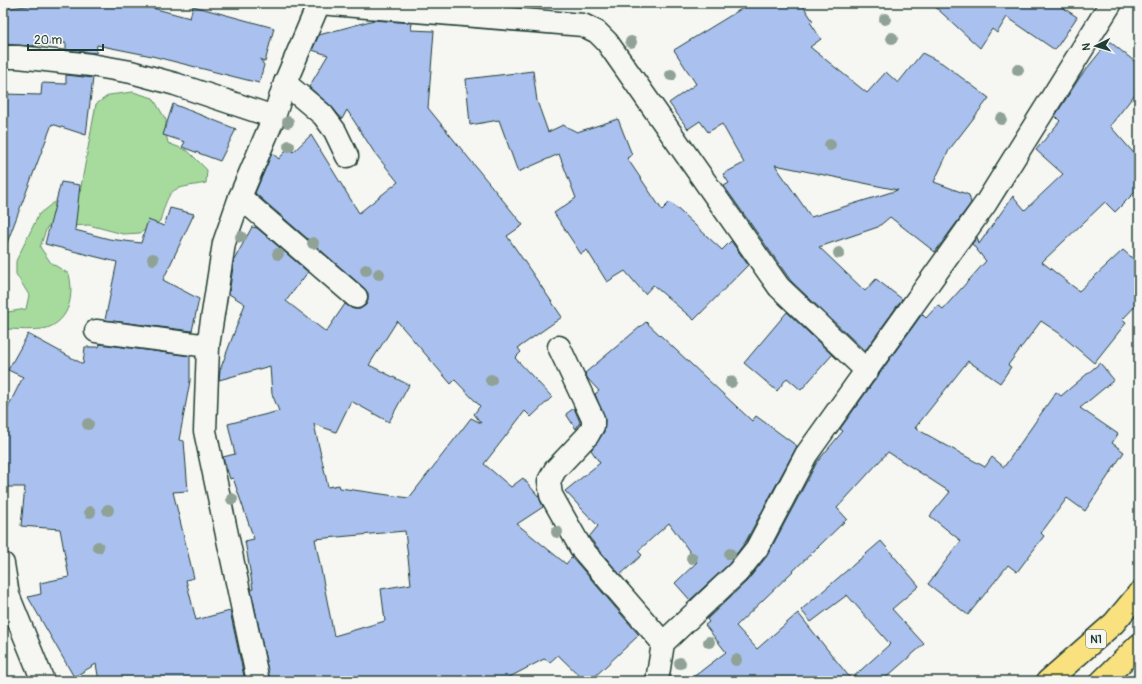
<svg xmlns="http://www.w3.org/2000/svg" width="1142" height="684" viewBox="0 0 1142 684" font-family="Pangolin,sans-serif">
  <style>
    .green { fill: #a7db9d; stroke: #638c68 }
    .building { fill: #aac1ef; stroke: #1f3d34; fill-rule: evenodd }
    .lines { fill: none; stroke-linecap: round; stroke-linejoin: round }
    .street-casing { stroke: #1f3d34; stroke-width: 25 }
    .highway-casing { stroke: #1f3d34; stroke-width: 25 }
    .street { stroke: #f6f6f2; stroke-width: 22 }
    .highway { stroke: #fae180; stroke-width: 22 }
    .tree { fill: #8fa295 }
    .labels { text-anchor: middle; stroke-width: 4; stroke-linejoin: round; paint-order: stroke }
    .shield { fill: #f6f6f2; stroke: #60746d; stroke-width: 1 }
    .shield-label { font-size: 11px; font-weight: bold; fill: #1f3d34 }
  </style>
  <rect width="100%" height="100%" fill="#f6f6f2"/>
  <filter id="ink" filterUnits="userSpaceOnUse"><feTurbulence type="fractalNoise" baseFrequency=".025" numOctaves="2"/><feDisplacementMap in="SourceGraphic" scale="8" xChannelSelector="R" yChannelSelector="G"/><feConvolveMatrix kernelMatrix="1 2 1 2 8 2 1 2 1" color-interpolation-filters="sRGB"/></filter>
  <g filter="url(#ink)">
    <!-- green -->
    <path class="green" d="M 133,92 L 153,98 L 166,120 L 166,134 L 168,143 L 188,151 L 207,170 L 206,183 C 170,190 171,184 160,221 L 140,233 L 123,234 L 89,225 L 47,227 L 40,247 L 51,263 L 69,274 C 74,295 70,320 47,328 C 37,331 14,329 3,329 L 3,310 L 8,312 L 26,309 L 29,295 L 16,274 L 16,261 L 39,214 L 53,203 L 67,202 L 80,192 L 96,104 L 109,95 Z"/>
    <!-- building -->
    <g class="building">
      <polygon points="49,3 140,3 141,5 190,18 193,6 274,28 265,62 260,59 264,65 259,83 152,56 97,45 96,53 66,50 66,43 29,46 3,44 3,9"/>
      <path d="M 751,3 L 801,3 L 813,21 L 810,22 L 821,39 L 810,47 L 867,93 L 886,72 L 898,83 L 922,53 L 942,63 L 989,98 L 949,150 L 934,182 L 969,195 L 971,203 L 935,252 L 890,217 L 878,227 L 819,247 L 865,291 L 876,279 L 902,299 L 865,351 L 791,281 L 724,186 L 729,183 L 723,174 L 744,163 L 722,124 L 708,132 L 700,121 L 688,129 L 669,103 L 696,84 L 674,50 ZM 775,165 L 898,190 L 811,217 Z"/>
      <polygon points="931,3 1056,3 1077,17 1055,50 1007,17 997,33 992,29 980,48"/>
      <path d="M 374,20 L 412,23 L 411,30 L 434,31 L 428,108 L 523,225 L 507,236 L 562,317 L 518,348 L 521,352 L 515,358 L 552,397 L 531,417 L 525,411 L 484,464 L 511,487 L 523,478 L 539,497 L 543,507 L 517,524 L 566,564 L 572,557 L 639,635 L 590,681 L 585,681 L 558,655 L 550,662 L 544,659 L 502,681 L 270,681 L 251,590 L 253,589 L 245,541 L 254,539 L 233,478 L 230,479 L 223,457 L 235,454 L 228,424 L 279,411 L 272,394 L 270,366 L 219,380 L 220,370 L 245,304 L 229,294 L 234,260 L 252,227 L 257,228 L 308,272 L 286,301 L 326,332 L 345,304 L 354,309 L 360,309 L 366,305 L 368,300 L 368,293 L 364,288 L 255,193 L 272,153 L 279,159 L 288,148 L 293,152 L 311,135 L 359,213 L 398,182 L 374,152 L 347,110 L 342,119 L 331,106 L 309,87 L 328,55 L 312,50 L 319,35 ZM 397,321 L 451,384 L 455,380 L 480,406 L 474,414 L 481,423 L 471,418 L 409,498 L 340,488 L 339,485 L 328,487 L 314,424 L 336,432 L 351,401 L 389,422 L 409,385 L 369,365 ZM 405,531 L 411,584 L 381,589 L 385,621 L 334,636 L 315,539 Z"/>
      <polygon points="1109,41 1139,65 1139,89 1110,126 1139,159 1139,188 1115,212 1105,202 1042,262 1079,291 1123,250 1139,264 1139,302 1122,320 1126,323 1094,363 1059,333 1041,321 1008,365 1011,367 1000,383 968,361 915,428 985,467 992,457 1004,467 1056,392 1061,396 1100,363 1114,380 1080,408 1118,434 1112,443 1124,452 1085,511 1067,498 1041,533 1044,536 1017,572 1008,565 968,615 928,584 961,541 930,516 950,492 888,452 837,508 847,519 736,626 757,649 798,613 851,679 890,644 847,595 811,622 801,610 881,541 919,586 892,609 924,644 882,681 688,681 726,652 705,625 709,622 707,619 747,581 767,556 817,462 843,431 840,429 922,314 926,318 938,305 943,309 986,261 972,244 977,237 979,244 1013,196 1025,210 1063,174 1036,150 1060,121 1055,116 1080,77"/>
      <polygon points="533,71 537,101 548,132 563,125 577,132 618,119 632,155 627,158 662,210 670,202 722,250 731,241 748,265 694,320 653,285 645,294 625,271 607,282 587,250 581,254 554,213 576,198 559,154 518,172 499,120 470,125 466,79"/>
      <polygon points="66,75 93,78 86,135 52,124 5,248 3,248 3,94 41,95 42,83 66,84"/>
      <polygon points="173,104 236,129 220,161 182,147 185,142 163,135"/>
      <polygon points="61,182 80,185 75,230 109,239 141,243 148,220 164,226 170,208 194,214 163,280 199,299 192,331 105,320 117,262 45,244"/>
      <polygon points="787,312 832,355 801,390 787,378 777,391 744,363"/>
      <polygon points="646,322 752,421 756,416 797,446 746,541 729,564 690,600 675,583 697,562 669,523 638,551 642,555 620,575 589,537 598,526 565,491 600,463 591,450 604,432 605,419 595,394 599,391 588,379 585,373"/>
      <polygon points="28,334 83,364 85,347 99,347 100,344 190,356 190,381 179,440 184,441 188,491 173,492 194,578 186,580 196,620 230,611 245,681 99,681 96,664 74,677 28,597 41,594 40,583 69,577 60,529 21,526 25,487 3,487 3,417 23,377 8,370"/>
      <polygon points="574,408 580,422 576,429 566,414"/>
    </g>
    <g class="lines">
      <!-- street casing -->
      <g class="street-casing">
        <g id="street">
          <polyline points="319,3 583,25 597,32 607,42 779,287 867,371"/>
          <polyline points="319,3 285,83 323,115 335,131 347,156"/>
          <polyline points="3,57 18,57 91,65 131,72 175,84 274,117"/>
          <polyline points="240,197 356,297"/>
          <polyline points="96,331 208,346"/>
          <polyline points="559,347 593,419 593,426 588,435 555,470 549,481 551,495 581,548 663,643"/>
          <polyline points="3,564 8,595 43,681"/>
          <polyline points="258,681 205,431 208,346 224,243 240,197 274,117 285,83"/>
          <polyline points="657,681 663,643 738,572 757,548 806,455 986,203 1111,3"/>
        </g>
      </g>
      <!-- highway casing -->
      <g class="highway-casing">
        <g id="highway">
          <polyline points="1048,681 1114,623 1139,593"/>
          <polyline points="1102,681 1139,645"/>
        </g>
      </g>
      <!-- street -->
      <use href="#street" class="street"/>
      <!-- highway -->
      <use href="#highway" class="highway"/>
    </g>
    <!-- trees -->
    <g class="tree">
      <circle cx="885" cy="19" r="6"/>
      <circle cx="892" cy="38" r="6"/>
      <circle cx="631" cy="42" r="6"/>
      <circle cx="1018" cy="70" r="6"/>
      <circle cx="671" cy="75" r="6"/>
      <circle cx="1001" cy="119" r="6"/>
      <circle cx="288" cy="122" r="6"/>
      <circle cx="830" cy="145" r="6"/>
      <circle cx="289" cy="146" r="6"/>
      <circle cx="241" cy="237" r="6"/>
      <circle cx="313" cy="243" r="6"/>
      <circle cx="839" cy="253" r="6"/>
      <circle cx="278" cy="254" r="6"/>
      <circle cx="153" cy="259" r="6"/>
      <circle cx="366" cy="270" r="6"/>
      <circle cx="379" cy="274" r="6"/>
      <circle cx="491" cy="380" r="6"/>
      <circle cx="731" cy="382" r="6"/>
      <circle cx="88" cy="424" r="6"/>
      <circle cx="232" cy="499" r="6"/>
      <circle cx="108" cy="510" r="6"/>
      <circle cx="90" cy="512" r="6"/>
      <circle cx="557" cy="532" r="6"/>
      <circle cx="98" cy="547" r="6"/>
      <circle cx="730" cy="554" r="6"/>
      <circle cx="692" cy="558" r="6"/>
      <circle cx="709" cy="642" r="6"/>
      <circle cx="736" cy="660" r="6"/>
      <circle cx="680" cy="663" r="6"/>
    </g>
  </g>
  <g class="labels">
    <!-- shield labels -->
    <rect class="shield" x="1086" y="630" width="20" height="18" rx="3"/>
    <g class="shield-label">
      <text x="1096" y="643">N1</text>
    </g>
  </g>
  <!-- margin -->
  <rect width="1142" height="684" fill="none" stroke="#f6f6f2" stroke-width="16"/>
  <rect x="8" y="8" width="1126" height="668" fill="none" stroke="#1f3d34" stroke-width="1.5" filter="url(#ink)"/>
  <!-- north arrow -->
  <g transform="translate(1096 46) rotate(265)" stroke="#f6f6f2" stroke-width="3" paint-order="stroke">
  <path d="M0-3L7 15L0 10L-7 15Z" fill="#1f3d34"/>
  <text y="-6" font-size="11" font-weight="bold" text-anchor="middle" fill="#1f3d34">N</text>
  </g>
  <!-- scale -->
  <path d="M28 44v6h75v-6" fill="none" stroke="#1f3d34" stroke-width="2"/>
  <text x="34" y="44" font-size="12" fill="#1f3d34" stroke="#f6f6f2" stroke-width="3" paint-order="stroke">20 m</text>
</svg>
